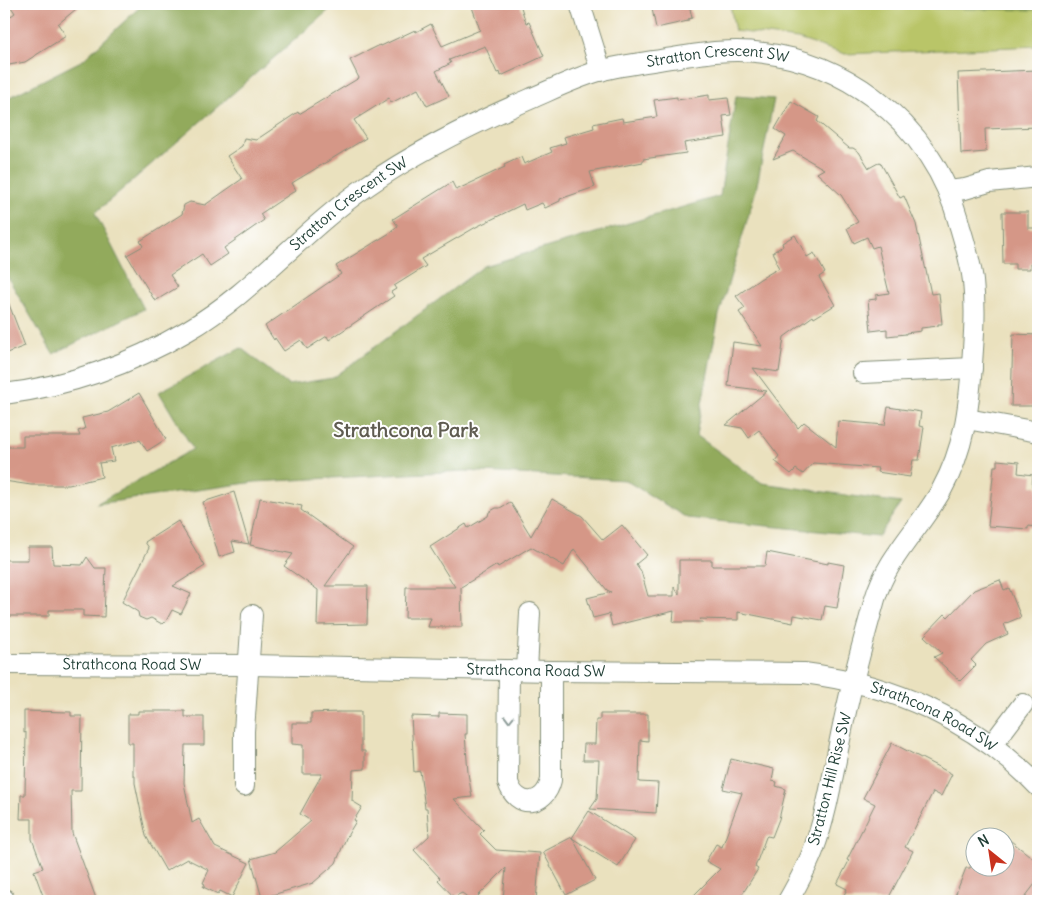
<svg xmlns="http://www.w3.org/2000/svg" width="1042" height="905" viewBox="0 0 1042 905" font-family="Delius,sans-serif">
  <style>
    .green { fill: #b9c567; stroke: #6c814e }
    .forest { fill: #92aa5c; stroke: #587448 }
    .building { fill: #d59787 }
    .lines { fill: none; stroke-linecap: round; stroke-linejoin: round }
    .minor-casing { stroke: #848f79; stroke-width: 22 }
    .minor { stroke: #fff; stroke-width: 20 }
    .oneway { stroke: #8f9e9a }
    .labels { text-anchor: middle; stroke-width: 4; stroke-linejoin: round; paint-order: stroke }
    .street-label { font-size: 15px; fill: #1f3d34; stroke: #fff }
    .district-label { font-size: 20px; font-weight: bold; fill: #5f5c51; stroke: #fff }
  </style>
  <rect width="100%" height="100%" fill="#fff"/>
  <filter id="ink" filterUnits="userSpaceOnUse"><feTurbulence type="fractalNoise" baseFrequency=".02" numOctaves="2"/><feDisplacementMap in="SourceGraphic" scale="10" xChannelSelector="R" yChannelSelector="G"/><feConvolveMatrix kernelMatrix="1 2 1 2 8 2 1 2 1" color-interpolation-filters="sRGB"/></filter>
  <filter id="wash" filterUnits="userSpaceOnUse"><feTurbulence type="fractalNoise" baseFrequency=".0096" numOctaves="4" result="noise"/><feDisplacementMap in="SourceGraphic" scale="20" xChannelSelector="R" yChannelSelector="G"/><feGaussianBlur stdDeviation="1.12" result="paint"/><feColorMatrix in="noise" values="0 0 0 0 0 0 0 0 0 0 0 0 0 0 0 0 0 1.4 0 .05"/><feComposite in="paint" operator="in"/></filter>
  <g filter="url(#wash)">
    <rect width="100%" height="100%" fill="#eae1be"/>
    <!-- green -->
    <polygon class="green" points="730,4 1038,4 1038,46 845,54 798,39 735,31"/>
    <!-- forest -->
    <g class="forest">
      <polygon points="143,4 336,4 95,213 144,309 53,354 4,271 4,100 83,60"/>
      <polygon points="895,4 1038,4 1038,10 923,8"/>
      <polygon points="736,96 774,99 756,190 719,315 696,435 762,483 901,503 878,537 687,518 625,480 465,471 255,482 96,504 193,449 159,392 241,348 288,385 333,378 484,266 720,196"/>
    </g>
    <g id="blocks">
      <!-- building -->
      <g class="building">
        <polygon points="9,4 82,4 58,24 66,36 25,62 4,66 4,21 15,13"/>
        <polygon points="471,4 520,4 526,23 529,22 544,56 501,76 500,72 497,73 485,46 449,60 451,63 436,71 449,96 427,106 418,89 391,103 389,98 354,120 366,138 292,183 296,190 260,214 264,220 224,248 228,254 210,266 202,254 170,275 178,287 155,301 127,255 143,246 140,241 182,214 184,205 190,202 205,205 242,179 227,156 242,146 244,138 256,140 298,112 299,114 359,78 350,60 380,45 381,46 415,30 416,32 431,24 442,46 480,30"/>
        <polygon points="651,4 689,4 692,18 688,19 688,21 656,28"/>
        <polygon points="1038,70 1038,127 985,129 986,152 961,154 958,73"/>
        <polygon points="709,95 709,100 728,98 731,115 723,116 726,137 684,143 686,153 643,159 643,162 590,172 595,187 560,199 560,201 545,208 542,203 525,210 523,204 476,227 421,259 426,266 394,286 396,289 391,292 394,296 329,340 327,336 307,349 301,340 284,351 275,338 274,340 265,326 341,274 336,266 393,231 392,230 398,226 393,219 452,182 456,190 505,167 504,165 521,157 524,164 552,152 550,148 566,143 564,137 594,128 593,124 622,118 623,122 657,117 654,100 677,97 677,100"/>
        <polygon points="791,101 819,117 817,121 849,148 853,148 859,152 869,168 880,162 900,198 904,196 916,224 931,294 939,293 942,324 938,324 938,326 921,328 921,331 906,333 906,334 887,336 887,329 871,331 868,300 876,299 876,295 889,293 878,246 872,248 867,237 854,243 847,228 858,222 841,195 817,173 824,169 793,151 773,159 786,136 775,129"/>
        <polygon points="1002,212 1028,212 1028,228 1038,228 1038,264 1030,264 1030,269 1015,269 1015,264 1003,264"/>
        <polygon points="795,235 807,257 814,253 825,273 819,277 835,305 814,318 813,316 784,337 779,372 753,368 798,428 804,422 836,447 838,421 885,425 888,407 921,412 919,426 924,427 919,460 913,460 910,477 877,472 878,468 813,463 803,474 796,469 791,474 775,461 779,456 759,430 749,438 742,428 726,425 767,391 728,386 733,342 762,346 739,312 745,308 736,296 760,279 779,268 775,261 777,260 773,252 783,246 782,243"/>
        <polygon points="4,294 5,294 25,346 4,354"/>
        <polygon points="1013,334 1038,335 1038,377 1036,377 1036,406 1011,406"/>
        <polygon points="139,393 166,439 147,451 140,440 111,448 114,461 99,463 102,477 69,485 31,485 4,481 4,447 23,447 23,436 80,436 78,431 85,429 82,418 108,412"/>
        <polygon points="997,460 1019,462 1018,473 1033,475 1032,486 1038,486 1038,527 1028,526 1028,529 988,526 994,466 997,466"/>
        <polygon points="234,492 249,544 232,541 235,552 219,557 203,502"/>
        <polygon points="260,498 302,506 301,510 353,547 325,586 368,586 367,624 317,625 318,590 284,566 293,554 250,545"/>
        <polygon points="552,499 582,516 603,540 622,525 647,555 636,564 641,571 648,596 674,596 674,587 679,594 679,560 712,560 712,566 765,566 767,552 828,564 828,562 844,565 837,608 825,606 822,620 794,615 793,623 738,612 738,620 700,619 703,622 673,622 674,611 612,626 609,614 593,618 587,598 611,592 607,590 574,549 564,566 531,547 498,567 497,565 461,587 462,627 428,627 431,618 405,618 406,587 455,587 430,547 466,524 468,528 488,516 489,512 496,508 500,508 510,502 531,536"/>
        <polygon points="178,521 205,566 173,586 191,594 181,614 172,610 165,623 164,622 162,624 151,618 146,620 139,617 138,612 122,602 149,548 145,542"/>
        <polygon points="28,547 52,547 53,564 82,565 87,557 95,568 106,568 104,617 83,616 83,610 49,610 49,616 4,616 4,560 28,560"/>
        <polygon points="1000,580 1004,590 1009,588 1021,617 1004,624 1008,634 986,644 971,660 976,665 960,681 934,657 942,653 924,636 945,614 948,617 974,590"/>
        <polygon points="24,711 71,712 71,716 82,716 81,791 71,791 72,833 97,901 45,901 34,871 43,868 32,839 32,819 20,819 21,795 25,795 26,732 24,733"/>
        <polygon points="138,711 185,711 185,717 204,717 204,745 185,745 184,783 192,823 199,819 215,847 249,863 232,897 220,891 218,894 203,887 205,884 203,883 209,870 187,859 166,871 146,836 135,783 135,776 133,776 133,743 128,743 128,714 138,714"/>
        <polygon points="339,712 361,712 361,751 365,751 365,769 353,770 352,801 362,807 354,820 356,821 346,838 336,863 313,883 262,898 251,859 275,852 311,821 300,814 322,774 303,774 303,745 292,744 292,723 311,723 311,713"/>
        <polygon points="439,713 467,714 467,734 465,734 468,773 472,797 454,799 484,830 480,834 496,850 540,853 536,901 503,899 506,868 473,901 462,893 454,897 438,880 440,878 414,850 429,836 427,808 425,808 420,771 414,772 411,716 439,717"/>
        <polygon points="600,714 648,714 648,741 640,740 639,782 658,783 656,813 590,809 597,799 599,760 583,760 584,744 595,744 596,720 600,720"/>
        <polygon points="892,743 952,774 941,796 933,792 905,847 913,851 887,901 841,901 847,889 837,884 849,861 847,860 875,804 863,798"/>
        <polygon points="731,759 774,769 772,781 777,782 776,786 786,789 779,819 772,837 767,836 766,837 755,867 758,869 738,901 688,901 720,869 706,861 716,844 722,847 742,793 723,789"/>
        <polygon points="589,811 635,840 618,867 572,838"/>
        <polygon points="998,831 1038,862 1038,880 1022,901 953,901 966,868 970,868 974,861 974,868 1004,868 1004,838 992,838"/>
        <polygon points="572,837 595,880 566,895 543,852"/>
      </g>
    </g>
  </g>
  <g filter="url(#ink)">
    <use href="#blocks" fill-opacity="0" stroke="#848f79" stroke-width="1"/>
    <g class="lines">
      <!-- minor casing -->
      <g class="minor-casing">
        <g id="minor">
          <polyline points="580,4 601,71"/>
          <polyline points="948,191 965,189 989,182 1038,177"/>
          <polyline points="863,373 972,368"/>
          <path id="s1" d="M 4,394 C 68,386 131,364 187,331 C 254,292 303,230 367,186 C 417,151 474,123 530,99 C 553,89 575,78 599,71 C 622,65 648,62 672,58 C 703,53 733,48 764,53 C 804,58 842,74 874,98 C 917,130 947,175 960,227 C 965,244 971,263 973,281 C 976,309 974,336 972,364 C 969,409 964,449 942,489 C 921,527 887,557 875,599 C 863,641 852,683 843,725 C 834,767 828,811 813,851 C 806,869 797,885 788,901"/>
          <polyline points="967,419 1038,432"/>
          <path id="s2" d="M 4,664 L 250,665 L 551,671 L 804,673 C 893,684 975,721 1038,786"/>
          <path d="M 509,670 L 508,782 C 516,809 545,807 551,780 L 551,671"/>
          <polyline points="527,670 530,613"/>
          <polyline points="992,745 1023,704"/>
          <polyline points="244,786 244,731 252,615"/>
          <polyline points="4,899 5,901"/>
        </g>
      </g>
      <!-- minor -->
      <use href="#minor" class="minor"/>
    </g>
    <!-- one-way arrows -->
    <defs><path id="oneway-chevron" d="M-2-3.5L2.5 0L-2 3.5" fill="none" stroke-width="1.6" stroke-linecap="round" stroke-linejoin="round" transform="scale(1.25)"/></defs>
    <use class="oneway" href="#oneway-chevron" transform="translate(509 719) rotate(91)"/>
  </g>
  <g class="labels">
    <!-- street labels -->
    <g class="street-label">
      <text dy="5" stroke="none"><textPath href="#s1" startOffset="806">Stratton Crescent SW</textPath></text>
      <text dy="5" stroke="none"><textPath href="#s1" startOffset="401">Stratton Crescent SW</textPath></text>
      <text dy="5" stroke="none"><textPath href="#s2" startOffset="128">Strathcona Road SW</textPath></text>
      <text dy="5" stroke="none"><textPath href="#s2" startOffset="532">Strathcona Road SW</textPath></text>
      <text dy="5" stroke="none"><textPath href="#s2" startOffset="938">Strathcona Road SW</textPath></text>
      <text transform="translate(830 779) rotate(-76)" y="5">Stratton Hill Rise SW</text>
    </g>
    <!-- district labels -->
    <g class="district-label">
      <text x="406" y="437">Strathcona Park</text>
    </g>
  </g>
  <!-- margin -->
  <rect width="1042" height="905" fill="none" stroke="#fff" stroke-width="20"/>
  <!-- north arrow -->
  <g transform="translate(990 852) rotate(330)"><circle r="24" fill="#ffffff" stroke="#a5b1ae"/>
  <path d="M0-4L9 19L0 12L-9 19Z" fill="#c8321e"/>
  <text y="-8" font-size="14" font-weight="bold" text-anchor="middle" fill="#1f3d34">N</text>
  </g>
</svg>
